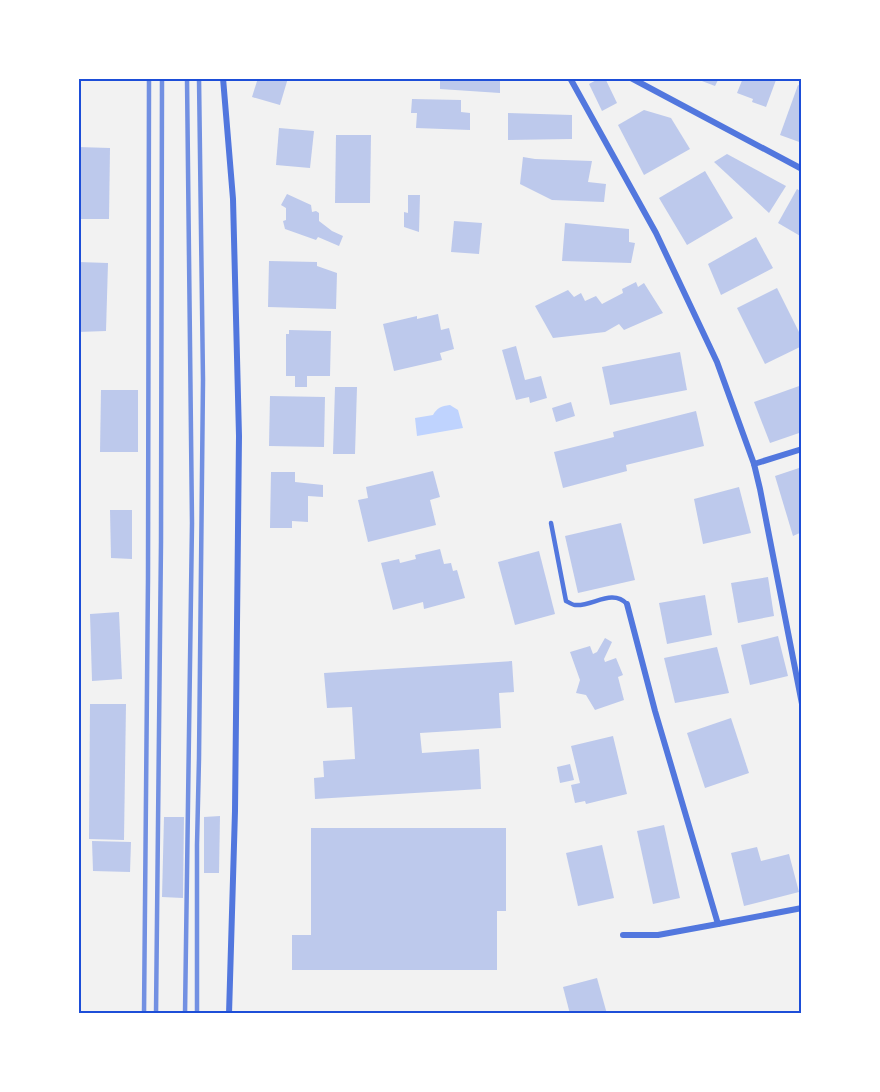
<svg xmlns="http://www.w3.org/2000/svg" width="880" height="1092" viewBox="0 0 880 1092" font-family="'Nunito Sans',sans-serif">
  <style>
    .water { fill: #bfd3fe }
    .building { fill: #bdc9ec }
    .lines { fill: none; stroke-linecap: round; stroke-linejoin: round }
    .service { stroke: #5277de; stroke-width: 4.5 }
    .minor { stroke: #5277de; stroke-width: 6 }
    .rail { stroke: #7290e2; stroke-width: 4.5 }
    .neatline { fill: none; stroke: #1d4ed8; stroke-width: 2 }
  </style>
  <rect width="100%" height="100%" fill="#f2f2f2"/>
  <!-- water -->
  <path class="water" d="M 450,405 L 458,410 L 463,428 L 417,436 L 415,418 L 433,415 C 437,408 441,406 450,405 Z"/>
  <!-- building -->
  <g class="building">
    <polygon points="258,78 288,78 280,105 252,97"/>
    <polygon points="440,78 500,78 500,93 440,89"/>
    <polygon points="600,78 605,78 617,103 602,111 589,84"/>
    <polygon points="694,78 719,78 715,86"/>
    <polygon points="743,78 771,78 776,80 766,107 752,102 753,99 737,93"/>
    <polygon points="798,85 802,87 802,143 780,135"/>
    <polygon points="412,99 461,100 461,112 470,113 470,130 416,128 417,113 411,113"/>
    <polygon points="644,110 671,118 690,149 644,175 618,125"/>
    <polygon points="508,113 572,115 572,139 508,140"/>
    <polygon points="279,128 314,131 310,168 276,165"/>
    <polygon points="336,135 371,135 370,203 335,203"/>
    <polygon points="78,147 110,148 109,219 78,219"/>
    <polygon points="727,154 786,186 769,213 714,162"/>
    <polygon points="523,157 535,159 592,161 588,182 606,184 604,202 552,200 520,184"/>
    <polygon points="705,171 733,218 687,245 659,198"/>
    <polygon points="797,189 802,192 802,237 778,223"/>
    <polygon points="287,194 311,205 312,212 316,211 319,213 319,221 332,231 343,236 339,246 318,237 316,240 285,229 283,221 286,220 286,208 281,205"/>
    <polygon points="408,195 420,195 419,232 404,227 404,212 408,213"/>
    <polygon points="454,221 482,223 479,254 451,252"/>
    <polygon points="565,223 629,229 629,242 635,243 631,263 562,261"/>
    <polygon points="756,237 773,268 721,295 708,264"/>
    <polygon points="269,261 317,262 317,266 337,273 336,309 268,307"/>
    <polygon points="78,262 108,263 106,331 78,332"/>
    <polygon points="636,282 638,287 644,283 663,313 624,330 619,324 605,332 553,338 535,306 568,290 574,297 581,293 585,301 596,296 602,304 623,293 622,289"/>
    <polygon points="777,288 802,338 802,346 765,364 737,308"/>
    <polygon points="438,314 441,330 449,328 454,349 440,353 442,360 394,371 383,324 417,316 417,319"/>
    <polygon points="289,330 331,331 330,376 307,376 307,387 295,387 295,376 286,376 286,334 289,334"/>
    <polygon points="516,346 525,380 541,376 547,398 530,403 529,397 516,400 502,350"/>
    <polygon points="680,352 687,390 610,405 602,367"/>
    <polygon points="802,385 802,432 770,443 754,402"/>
    <polygon points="335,387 357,387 355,454 333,454"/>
    <polygon points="101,390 138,390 138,452 100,452"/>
    <polygon points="270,396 325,397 324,447 269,446"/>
    <polygon points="571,402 575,416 556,422 552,408"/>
    <polygon points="696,411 704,446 626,465 627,471 563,488 554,452 614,437 613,432"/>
    <polygon points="802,467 802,532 793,536 775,476"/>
    <polygon points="433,471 440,497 430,500 436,525 368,542 358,500 368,498 366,487"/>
    <polygon points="271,472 295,472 295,482 323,485 323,497 308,496 308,522 292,521 292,528 270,528"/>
    <polygon points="739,487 751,533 703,544 694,499"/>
    <polygon points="110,510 132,510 132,559 111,558"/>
    <polygon points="621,523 635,580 578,593 565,536"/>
    <polygon points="440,549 444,564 451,563 453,571 457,570 465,598 424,609 423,602 393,610 381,563 399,559 400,563 416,559 415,555"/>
    <polygon points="539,551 555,614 515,625 498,562"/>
    <polygon points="768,577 774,616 738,623 731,583"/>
    <polygon points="705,595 712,635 667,644 659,603"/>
    <polygon points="119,612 122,679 92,681 90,614"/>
    <polygon points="778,636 788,676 750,685 741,645"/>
    <polygon points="605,638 612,642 604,659 605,662 616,658 623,675 618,677 624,700 595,710 586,695 576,693 580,680 570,652 590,646 593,654 597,652"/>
    <polygon points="717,647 729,693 675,703 664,658"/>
    <polygon points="512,661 514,692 499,693 501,728 420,733 422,753 479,749 481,789 315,799 314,778 324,777 323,761 355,759 352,707 327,708 324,673"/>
    <polygon points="90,704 126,704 124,840 89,839"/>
    <polygon points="731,718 749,773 705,788 687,733"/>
    <polygon points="613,736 627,794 586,804 585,801 575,803 571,785 580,783 571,746"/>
    <polygon points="570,764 574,780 560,783 557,767"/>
    <polygon points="220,816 219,873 204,873 204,817"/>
    <polygon points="164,817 184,817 183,898 162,897"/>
    <polygon points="664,825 680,898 653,904 637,831"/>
    <polygon points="311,828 506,828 506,911 497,911 497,970 292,970 292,935 311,935"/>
    <polygon points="92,841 131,842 130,872 93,871"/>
    <polygon points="602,845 614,898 578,906 566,853"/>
    <polygon points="757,847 761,861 789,854 799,892 744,906 731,853"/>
    <polygon points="597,978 607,1014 570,1014 563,987"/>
  </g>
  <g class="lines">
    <!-- service -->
    <path class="service" d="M 551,523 L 566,601 C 568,602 573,605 575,605 C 592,607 612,588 627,604"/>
    <!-- minor -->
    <g class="minor">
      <polyline points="223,78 233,199 239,436 235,811 229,1014"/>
      <polyline points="570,78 656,233 717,362 754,464 760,489 802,704"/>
      <polyline points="631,78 802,169"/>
      <polyline points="754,464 802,449"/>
      <polyline points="627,604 655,711 718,924 802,908"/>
      <polyline points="623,935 658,935 718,924"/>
    </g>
    <!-- rail -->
    <g class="rail">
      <polyline points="144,1014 148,578 149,78"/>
      <polyline points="156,1014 161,542 162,78"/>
      <polyline points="185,1014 192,523 187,78"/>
      <polyline points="197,1014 197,845 199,758 203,380 199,78"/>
    </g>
  </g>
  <!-- border -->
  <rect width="880" height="1092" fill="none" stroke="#ffffff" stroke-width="159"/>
  <rect x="80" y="80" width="720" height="932" class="neatline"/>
</svg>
